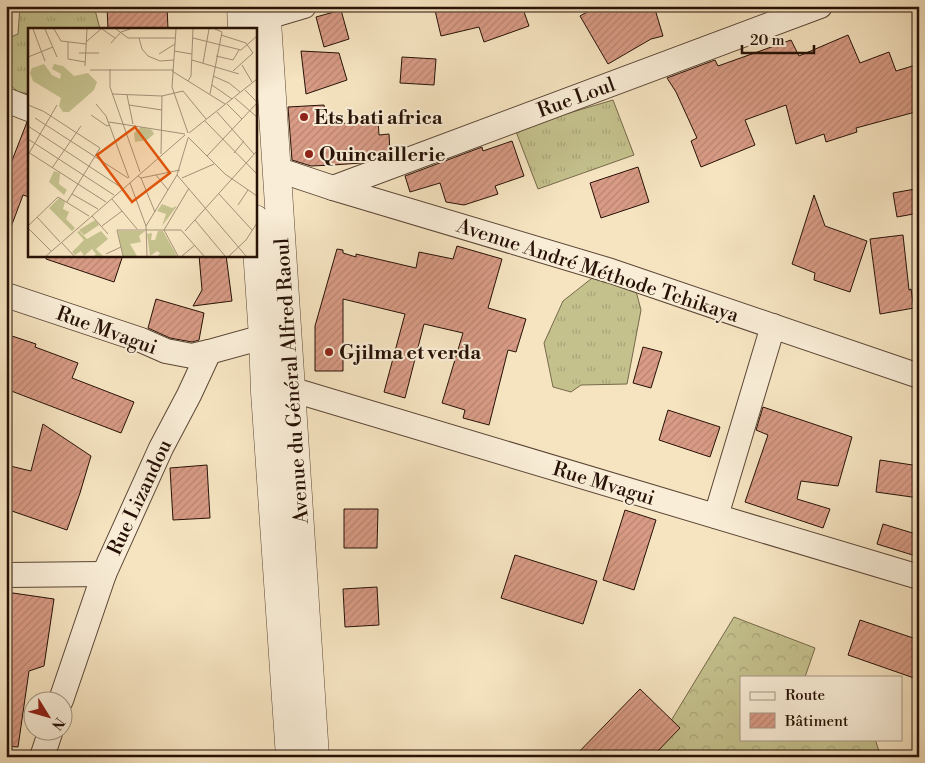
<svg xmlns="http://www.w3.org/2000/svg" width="925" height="763" viewBox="0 0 925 763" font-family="'Libre Bodoni',serif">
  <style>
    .grass { fill: url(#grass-tufts); stroke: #76694a }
    .forest { fill: url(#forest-crowns); stroke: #76694a }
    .building { fill: url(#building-hatch); stroke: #271106 }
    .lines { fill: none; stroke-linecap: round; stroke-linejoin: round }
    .minor-casing { stroke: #5b4635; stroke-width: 26 }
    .tertiary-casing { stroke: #5b4635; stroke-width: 29 }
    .minor { stroke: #f9edd7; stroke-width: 24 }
    .tertiary { stroke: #f9edd7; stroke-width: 28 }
    .poi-dot { fill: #8f2418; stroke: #f9edd7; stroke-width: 2 }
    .labels { text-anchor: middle; stroke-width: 4; stroke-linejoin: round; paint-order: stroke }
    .street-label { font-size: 20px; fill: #271106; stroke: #f9edd7 }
    .poi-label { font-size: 20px; font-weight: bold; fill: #271106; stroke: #f9edd7; text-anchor: start }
    .inset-road { fill: none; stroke: #a39076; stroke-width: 1 }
    .view { fill: #de550c; fill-opacity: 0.15; stroke: #de550c; stroke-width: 2.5 }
    .inset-edge { fill: none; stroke: #271106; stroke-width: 2.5 }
  </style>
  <defs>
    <pattern id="grass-tufts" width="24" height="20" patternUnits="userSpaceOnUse" patternTransform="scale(1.25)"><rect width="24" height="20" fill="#c4c18d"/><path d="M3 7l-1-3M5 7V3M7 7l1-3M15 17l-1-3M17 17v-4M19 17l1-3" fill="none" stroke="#a8a578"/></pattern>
    <pattern id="forest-crowns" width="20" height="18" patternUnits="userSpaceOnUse" patternTransform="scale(1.25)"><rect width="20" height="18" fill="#c4c18d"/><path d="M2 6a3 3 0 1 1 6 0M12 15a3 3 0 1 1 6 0" fill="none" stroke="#a8a578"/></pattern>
    <pattern id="building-hatch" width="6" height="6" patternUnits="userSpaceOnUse" patternTransform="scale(1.25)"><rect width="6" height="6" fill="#d89b85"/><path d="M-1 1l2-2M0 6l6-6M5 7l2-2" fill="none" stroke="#b98471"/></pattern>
  </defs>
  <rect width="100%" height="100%" fill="#f6e4c1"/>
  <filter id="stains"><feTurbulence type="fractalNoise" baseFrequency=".004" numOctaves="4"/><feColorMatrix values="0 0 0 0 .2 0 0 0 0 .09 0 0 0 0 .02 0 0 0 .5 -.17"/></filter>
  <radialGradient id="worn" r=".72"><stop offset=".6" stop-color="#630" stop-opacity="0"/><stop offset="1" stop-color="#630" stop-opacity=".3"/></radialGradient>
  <!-- grass -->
  <g class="grass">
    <polygon points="20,6 94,6 100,29 29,29 29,94 18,92 6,81 6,39 18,34"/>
    <polygon points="613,100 634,155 538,189 515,129"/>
    <polygon points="596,275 636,291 641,310 627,384 581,385 571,392 553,387 544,343 563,301"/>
  </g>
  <!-- forest -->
  <polygon class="forest" points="734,617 815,648 805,677 741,677 741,739 875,739 880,754 880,757 649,757"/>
  <!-- building -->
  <g class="building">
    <polygon points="107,6 167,6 168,29 108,29"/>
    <polygon points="434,6 522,6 529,26 484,42 479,27 441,36"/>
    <polygon points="597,6 654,6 663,36 651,39 608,64 580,16"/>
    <polygon points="341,10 349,39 324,47 316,17"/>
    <polygon points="848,35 860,63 889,52 896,71 919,64 919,111 856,128 857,132 826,142 824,134 796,144 786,105 745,120 755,145 701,167 691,141 697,138 676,92 667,78 715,60 718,66 791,40 799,56"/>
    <polygon points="301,51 339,53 347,80 306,94"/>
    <polygon points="402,57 436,59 434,85 400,83"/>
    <polygon points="324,105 327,125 378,120 379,135 389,134 390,152 361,163 333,165 311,166 292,160 288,107"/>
    <polygon points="27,122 29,122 29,197 23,195 8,235 6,234 6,176"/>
    <polygon points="512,141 524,176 495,186 498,194 464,205 446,202 440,183 410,192 405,176 482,147 483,151"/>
    <polygon points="638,167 649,202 601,218 590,183"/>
    <polygon points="915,189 919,213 897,217 893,193"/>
    <polygon points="814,195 825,226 867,241 850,292 814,280 815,273 792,264"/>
    <polygon points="903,235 909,290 911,289 914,308 880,314 870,239"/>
    <polygon points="457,246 502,259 488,308 526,319 516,352 508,350 489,425 463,418 465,410 442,403 463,333 424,324 405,398 384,392 405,314 343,299 343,371 315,371 315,326 337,249 343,250 343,253 356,257 356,254 416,268 419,252 453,259"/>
    <polygon points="46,255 123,255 114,282 46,259"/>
    <polygon points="199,255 226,255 232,301 193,306 202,290"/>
    <polygon points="156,299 204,313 199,340 192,342 170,338 148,328"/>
    <polygon points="6,334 36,344 35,347 78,363 72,378 134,402 121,433 6,389"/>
    <polygon points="643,347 662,352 651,388 633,383"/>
    <polygon points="763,407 852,437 838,486 801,481 797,499 830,509 823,528 745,502 768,435 756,430"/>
    <polygon points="668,410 720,427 710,457 659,440"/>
    <polygon points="43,424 91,456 80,493 67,530 6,509 6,465 31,471"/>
    <polygon points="880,460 919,466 919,498 876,492"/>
    <polygon points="207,465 210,518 173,520 170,468"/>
    <polygon points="344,509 378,509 377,548 344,548"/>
    <polygon points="625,510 656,520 634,590 603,580"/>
    <polygon points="883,524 919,535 919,557 877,544"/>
    <polygon points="515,555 597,581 583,624 501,598"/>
    <polygon points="377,587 379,625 345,627 343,589"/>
    <polygon points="6,592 54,599 44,666 29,671 18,747 6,746"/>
    <polygon points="860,620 919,640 919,664 914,678 848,655"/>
    <polygon points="640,689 680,728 652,757 574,757"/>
  </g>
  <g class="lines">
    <!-- minor casing -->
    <g class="minor-casing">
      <g id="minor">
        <polyline points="267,17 304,6"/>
        <polyline points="6,100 29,109"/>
        <polyline points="276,169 333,188 611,271 919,376"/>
        <polyline points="333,188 820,6"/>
        <polyline points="6,295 141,340 166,351 192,356 209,352"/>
        <polyline points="290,389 919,577"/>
        <polyline points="716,516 773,326"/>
        <polyline points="6,575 104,574"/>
        <polyline points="61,700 104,574 161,448 189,395 209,352 263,337"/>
        <polyline points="42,757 51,730"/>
      </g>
    </g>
    <!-- tertiary casing -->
    <g class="tertiary-casing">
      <g id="tertiary">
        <polyline points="241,6 242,29"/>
        <polyline points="266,6 315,757"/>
        <polyline points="255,219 263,337 265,392 290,757"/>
      </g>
    </g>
    <!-- minor -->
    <use href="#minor" class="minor"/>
    <!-- tertiary -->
    <use href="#tertiary" class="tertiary"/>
  </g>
  <!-- markers -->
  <g class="poi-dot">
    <circle cx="304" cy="117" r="5"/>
    <circle cx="309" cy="154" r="5"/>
    <circle cx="329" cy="352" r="5"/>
  </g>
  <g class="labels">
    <!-- street labels -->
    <g class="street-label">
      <text transform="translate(576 97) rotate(-20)" y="7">Rue Loul</text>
      <text transform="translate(598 270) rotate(18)" y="7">Avenue André Méthode Tchikaya</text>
      <text transform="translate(107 330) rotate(20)" y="7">Rue Mvagui</text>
      <text transform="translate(291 381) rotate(-94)" y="7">Avenue du Général Alfred Raoul</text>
      <text transform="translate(604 483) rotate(17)" y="7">Rue Mvagui</text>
      <text transform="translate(139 497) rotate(-65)" y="7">Rue Lizandou</text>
    </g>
    <!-- poi labels -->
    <g class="poi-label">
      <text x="314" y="124">Ets bati africa</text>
      <text x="319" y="161">Quincaillerie</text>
      <text x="339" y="359">Gjilma et verda</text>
    </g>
  </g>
  <!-- overview -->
  <g transform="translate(28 28)">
    <rect width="229" height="229" fill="#f6e4c1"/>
    <path d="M 16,36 L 24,47 L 32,51 L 33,46 L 24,41 L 26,36 L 35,38 L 46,48 L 60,45 L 69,54 L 66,62 L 41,84 L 35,84 L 31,78 L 33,70 L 5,53 L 2,45 L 4,40 ZM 26,143 L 32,145 L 31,156 L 39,162 L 36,167 L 21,154 ZM 67,192 L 71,197 L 56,207 L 51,202 Z" fill="#c4c18d"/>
    <path d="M 113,99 L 124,102 L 126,106 L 119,112 L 107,114 L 106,105 ZM 134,176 L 144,180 L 149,178 L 134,198 L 138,186 L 129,183 ZM 90,203 L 117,203 L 111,208 L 113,214 L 102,216 L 109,228 L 95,228 ZM 130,203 L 135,203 L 149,228 L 130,228 L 132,225 L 129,223 L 122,228 L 119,206 L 124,205 L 123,212 L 127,212 Z" fill="#c4c18d"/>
    <path d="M 31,170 L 37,174 L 35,181 L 41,184 L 38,191 L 47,200 L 44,203 L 21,180 ZM 51,203 L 59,211 L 73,203 L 80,211 L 68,221 L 75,228 L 66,228 L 68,226 L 64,221 L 56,228 L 53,223 L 47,227 L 44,224 L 56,212 L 49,204 Z" fill="#c4c18d"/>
    <path class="inset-road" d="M 5,1 L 17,33M 17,1 L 29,29M 26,1 L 33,13 L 58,16M 74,1 L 87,10M 88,1 L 100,10 L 147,10M 148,1 L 144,59 L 160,105M 193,7 L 218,15 L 225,25 L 205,43M 111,10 L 114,21 L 120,28 L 132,33 L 146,32M 165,10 L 213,22 L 229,8M 40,14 L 40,31 L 57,34M 58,14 L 73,1M 83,15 L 93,4 L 102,1M 146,23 L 164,26M 51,25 L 71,25M 131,26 L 147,16M 188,28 L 205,32 L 211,22M 0,29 L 25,19M 164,32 L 211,46M 175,35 L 181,1M 214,37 L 224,54M 57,38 L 59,1M 82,41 L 82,59 L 112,144M 62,42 L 145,42M 144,43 L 197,76M 185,48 L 201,55 L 212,64M 160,53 L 163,48 L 165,1M 184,57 L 204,71M 217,62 L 229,74M 84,66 L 134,68 L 155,63 L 178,91M 182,66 L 194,4 L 187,1M 99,67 L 105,96M 207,70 L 229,89M 68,76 L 78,88 L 101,150M 199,76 L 214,91M 0,77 L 15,83 L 72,120 L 39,174M 101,77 L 134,82M 189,84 L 226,126M 63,87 L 79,98 L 82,97M 7,90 L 100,150M 177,93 L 229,146M 81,94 L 157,106M 0,98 L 94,160M 161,105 L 229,51M 160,109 L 197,146 L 229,168M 0,111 L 86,167M 0,124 L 78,174M 206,125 L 216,113M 133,126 L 134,68M 0,127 L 29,77M 179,128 L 229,75M 24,140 L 53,98M 128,147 L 140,162M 149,147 L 218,228M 110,148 L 113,150 L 152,142M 113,150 L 127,184M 154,150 L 186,136M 102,155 L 118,198 L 119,228M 44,166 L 70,181M 191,166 L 224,202M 84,171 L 109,201M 210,177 L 220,162M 64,188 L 80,206M 9,189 L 32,214M 167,192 L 197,228M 0,198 L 30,169 L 61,188M 74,198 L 94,183M 118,198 L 149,147 L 160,110M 0,200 L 23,223M 157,203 L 229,123M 34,215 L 46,228M 78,226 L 93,219M 18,228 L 157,107M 95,228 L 89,202 L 153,202 L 176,228M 150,228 L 136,202 L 161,160M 154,228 L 167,217M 201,228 L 218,212 L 229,195"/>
    <path class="view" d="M 107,99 L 142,145 L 104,174 L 69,127 Z"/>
    <rect width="229" height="229" class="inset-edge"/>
  </g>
  <!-- margin -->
  <rect width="925" height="763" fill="none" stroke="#f6e4c1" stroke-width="25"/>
  <rect x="8" y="8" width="910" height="748" fill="none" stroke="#271106" stroke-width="2.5"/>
  <rect x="12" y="12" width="900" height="738" fill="none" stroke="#271106"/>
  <!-- legend -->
  <rect x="740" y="676" width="162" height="65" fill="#f9edd7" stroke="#a59583"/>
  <rect x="750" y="692" width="25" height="8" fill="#f9edd7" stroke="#a59583"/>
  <text x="785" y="700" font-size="15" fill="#271106">Route</text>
  <rect x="750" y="713" width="25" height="15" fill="url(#building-hatch)" stroke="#a59583"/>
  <text x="785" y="726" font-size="15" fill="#271106">Bâtiment</text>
  <!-- north arrow -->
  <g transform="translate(48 716) rotate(127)"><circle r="24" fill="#f9edd7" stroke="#a59583"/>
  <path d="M0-4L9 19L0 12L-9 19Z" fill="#8f2418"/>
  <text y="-8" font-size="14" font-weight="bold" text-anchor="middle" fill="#271106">N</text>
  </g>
  <!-- scale -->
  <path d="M742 45v8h72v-8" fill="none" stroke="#271106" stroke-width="2.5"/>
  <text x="750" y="45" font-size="15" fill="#271106" stroke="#f9edd7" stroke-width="4" paint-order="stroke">20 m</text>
  <rect width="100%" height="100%" filter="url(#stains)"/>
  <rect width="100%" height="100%" fill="url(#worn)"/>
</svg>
